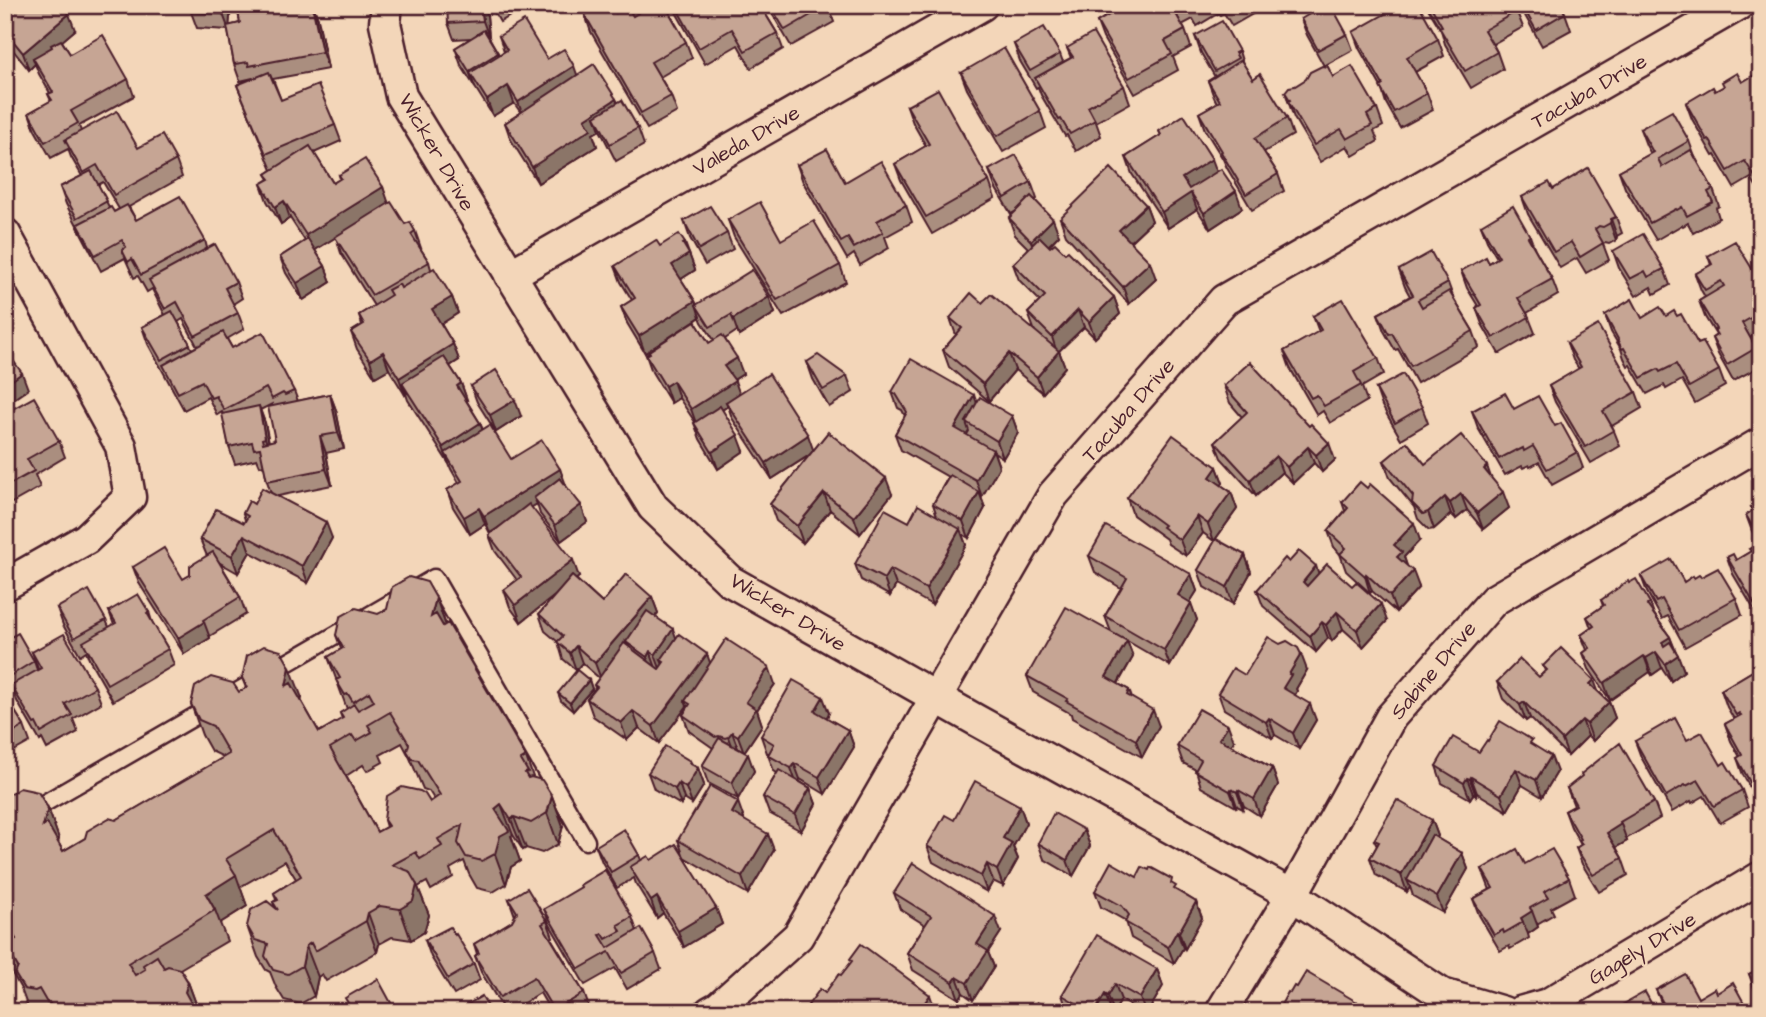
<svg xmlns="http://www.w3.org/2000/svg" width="1766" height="1017" viewBox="0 0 1766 1017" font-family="'Architects Daughter',sans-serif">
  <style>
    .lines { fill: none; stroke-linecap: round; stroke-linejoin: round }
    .lane-casing { stroke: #4a1f2b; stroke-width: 21 }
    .street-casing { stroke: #4a1f2b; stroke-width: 35 }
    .lane { stroke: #f3d6b9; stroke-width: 16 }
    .street { stroke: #f3d6b9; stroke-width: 30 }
    .wall { fill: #aa8e7f; stroke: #4a1f2b; stroke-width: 2; fill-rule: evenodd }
    .shaded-wall { fill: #8b7468; stroke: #4a1f2b; stroke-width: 2 }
    .building { fill: #c6a594; stroke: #4a1f2b; stroke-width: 2; fill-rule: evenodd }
    .labels { text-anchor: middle; stroke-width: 5; stroke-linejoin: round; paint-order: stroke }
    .street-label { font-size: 21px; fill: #4a1f2b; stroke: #f3d6b9 }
  </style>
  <rect width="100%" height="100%" fill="#f3d6b9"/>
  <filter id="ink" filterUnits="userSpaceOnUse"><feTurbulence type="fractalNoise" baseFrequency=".0143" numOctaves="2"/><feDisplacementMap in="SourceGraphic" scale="14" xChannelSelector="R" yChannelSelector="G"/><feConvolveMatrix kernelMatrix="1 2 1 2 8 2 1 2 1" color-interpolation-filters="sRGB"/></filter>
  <g filter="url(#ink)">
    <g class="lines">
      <!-- lane casing -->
      <g class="lane-casing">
        <polyline id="lane" points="5,826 434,578 586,841"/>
      </g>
      <!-- street casing -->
      <g class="street-casing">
        <g id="street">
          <polyline points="387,5 385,23 401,96 653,507 730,581 976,720 1292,895 1442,994 1503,1012"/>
          <polyline points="5,234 121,446 130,497 86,539 5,585"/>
          <polyline points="510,275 982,5"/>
          <polyline points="710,1012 719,1007 798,936 1053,495 1224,300 1738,5"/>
          <polyline points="1221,1012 1292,895 1391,717 1494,600 1761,443"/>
          <polyline points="1520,1012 1548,1004 1761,877"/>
        </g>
      </g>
      <!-- lane -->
      <use href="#lane" class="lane"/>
      <!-- street -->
      <use href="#street" class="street"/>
    </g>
    <!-- wall -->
    <g class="wall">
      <path d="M 5,5 L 75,30 L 62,41 L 70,54 L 128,79 L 134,96 L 79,126 L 81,131 L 176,160 L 182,177 L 129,207 L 136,220 L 205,240 L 207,248 L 236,282 L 242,298 L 233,304 L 238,313 L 244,329 L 227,339 L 232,348 L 294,391 L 298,401 L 330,394 L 336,410 L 344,449 L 326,453 L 332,485 L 278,496 L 332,538 L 308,583 L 250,552 L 238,573 L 220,563 L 240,597 L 246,614 L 210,636 L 210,638 L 184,654 L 139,583 L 133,567 L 183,579 L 190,575 L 207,556 L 200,539 L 244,523 L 245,520 L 243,513 L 254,504 L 271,493 L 267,481 L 264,465 L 260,466 L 257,459 L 235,464 L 229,447 L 223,414 L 222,412 L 217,415 L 208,397 L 184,410 L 148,344 L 142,327 L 165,315 L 152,289 L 147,292 L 138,276 L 134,278 L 125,258 L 101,271 L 66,204 L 60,187 L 82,176 L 71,157 L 68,149 L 51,158 L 35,130 L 29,113 L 51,101 L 48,94 L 50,93 L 39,74 L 35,64 L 29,70 L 5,40 ZM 103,182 L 119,209 L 114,212 L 109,207 L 98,185 ZM 183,319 L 197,346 L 192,349 L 178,322 ZM 272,404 L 275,440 L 269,442 L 265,423 L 260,410 Z"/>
      <polygon points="231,5 229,26 240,23 237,5 272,5 273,10 313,5 318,19 328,69 273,79 281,100 335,125 341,141 314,153 333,183 340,179 339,175 383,187 388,203 405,224 415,231 421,248 420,248 429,262 431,269 452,297 458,313 441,324 453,344 459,360 450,366 461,383 467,400 466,400 480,423 483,430 511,459 560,469 565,486 581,505 587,522 561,541 540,514 537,504 531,507 579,577 576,579 602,603 652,597 658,613 655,617 676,638 710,663 775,684 757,710 762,725 744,752 754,771 738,799 708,783 702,766 713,748 689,731 683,715 688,708 687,706 659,743 639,728 627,740 593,716 587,699 595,688 594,685 599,678 582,663 576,670 563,659 558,642 545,631 539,614 557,594 521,622 510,607 504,590 517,580 495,551 489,535 498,528 490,533 485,524 470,534 453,507 447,490 459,483 451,469 449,464 408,400 406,394 405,395 389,369 375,377 357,349 351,332 362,325 359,315 374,306 341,253 336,237 315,250 325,266 331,282 303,300 286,273 280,257 305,241 290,218 281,224 267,201 261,184 269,179 266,174 272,170 237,85 253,78 240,81 234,64 228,30 197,28 191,12"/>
      <polygon points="486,5 489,37 499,55 504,51 499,36 547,59 578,75 616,99 618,103 638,128 644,145 616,161 600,130 593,134 597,146 538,183 511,140 505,123 521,113 514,103 493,116 461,65 455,48 471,38 454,39 448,23"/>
      <polygon points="490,5 528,5 500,22"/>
      <polygon points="672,5 760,5 777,33 783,49 751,68 738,45 705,64"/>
      <polygon points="767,5 828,5 834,22 791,46"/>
      <polygon points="1125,5 1171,5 1185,30 1191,47 1173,57 1178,70 1135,94 1103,38 1097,22"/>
      <polygon points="1171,5 1262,5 1263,8 1232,26 1224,13 1220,15 1219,13 1197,26 1193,19 1182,25"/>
      <polygon points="1280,5 1288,5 1282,9"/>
      <polygon points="1426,5 1514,5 1523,27 1493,44 1497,52 1503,69 1471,88 1445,44 1441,30"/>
      <polygon points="1519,5 1561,5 1565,13 1571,30 1542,46"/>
      <polygon points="616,13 633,16 686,42 692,58 660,77 671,96 677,112 647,129 591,32 585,15"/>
      <polygon points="1301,19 1347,34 1353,50 1324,66 1307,35"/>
      <polygon points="1353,32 1438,39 1444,56 1415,72 1427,93 1433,110 1400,128 1386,103 1381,87 1359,48"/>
      <polygon points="1195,36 1239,51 1243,64 1253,79 1287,118 1293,135 1264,152 1278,174 1284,191 1252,210 1227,168 1223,159 1205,130 1199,113 1217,103 1214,97 1208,81 1215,77 1201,53"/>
      <polygon points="1014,44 1060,54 1063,62 1071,58 1067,48 1124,86 1130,103 1096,122 1101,136 1076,151 1067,135 1065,136 1041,95 1038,87 1036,88 1020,61"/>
      <polygon points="961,73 1040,111 1046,128 1003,152 967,89"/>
      <polygon points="1333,77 1377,109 1383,126 1374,131 1378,141 1353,156 1347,146 1320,162 1294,118 1285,92"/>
      <polygon points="1742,82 1761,87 1761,194 1751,178 1734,188 1715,155 1713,156 1692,119 1686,103 1715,91"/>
      <polygon points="907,106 963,133 966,142 989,181 995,198 932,234 901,180 895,164 926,146 913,123"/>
      <polygon points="1640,129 1689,141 1695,157 1713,189 1719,206 1716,208 1719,218 1693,233 1688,223 1683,226 1682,225 1656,240 1625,188 1619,171 1651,154 1646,145"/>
      <polygon points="1159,131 1216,171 1242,208 1210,229 1197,209 1168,228 1132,174 1126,157 1161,135"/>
      <polygon points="797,165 845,182 906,205 912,222 885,237 889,248 860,265 854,254 847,259 803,182"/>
      <polygon points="989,170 1031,182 1037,199 1035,200 1059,235 1049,246 1114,297 1120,314 1095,338 1084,327 1059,351 1065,367 1043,393 1015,370 989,401 949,367 943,350 956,335 950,318 982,303 1034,329 1028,313 1040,301 1019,280 1013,264 1029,249 1015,235 1009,218 1017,211 1011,214 995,187"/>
      <polygon points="1553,189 1616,217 1622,233 1617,236 1616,240 1609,244 1605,243 1603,244 1609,260 1586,273 1577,258 1560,268 1528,214 1522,197"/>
      <polygon points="1146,205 1152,221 1130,242 1156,279 1129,304 1066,235 1060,218"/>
      <polygon points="728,220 840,265 846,282 783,316 734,237"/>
      <polygon points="684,221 727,233 733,249 705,265 690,238"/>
      <polygon points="1481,225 1530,236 1535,249 1552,279 1558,295 1527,313 1535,333 1499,354 1482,324 1476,308 1478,306 1467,288 1461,271 1489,263 1497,258 1487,241"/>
      <path d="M 685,243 L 695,270 L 681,279 L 695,301 L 697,305 L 769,297 L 775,313 L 739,336 L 737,331 L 725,339 L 743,374 L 734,380 L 739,393 L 814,450 L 892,494 L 860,534 L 830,510 L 803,543 L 776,521 L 770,504 L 810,455 L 772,479 L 732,418 L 728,406 L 722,410 L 744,451 L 718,469 L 700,439 L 694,423 L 695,422 L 679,398 L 671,403 L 652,372 L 646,355 L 679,331 L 645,353 L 627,323 L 621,307 L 632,300 L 621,282 L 615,266 L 660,246 ZM 700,317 L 702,322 L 714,340 L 709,343 L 695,321 Z"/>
      <polygon points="1613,251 1664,269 1670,285 1654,294 1651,287 1636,296 1619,268"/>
      <polygon points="1708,256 1761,283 1761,332 1750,338 1756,348 1761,360 1761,366 1733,381 1718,354 1712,338 1716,335 1705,317 1699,301 1705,297 1701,290 1695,274 1711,265"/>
      <polygon points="1399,270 1448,283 1454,299 1473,331 1479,347 1417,383 1398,349 1395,350 1384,331 1378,314 1410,296 1405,287"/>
      <polygon points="1605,315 1642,318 1677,316 1719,370 1725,386 1695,403 1682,380 1666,389 1664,385 1647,394 1630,365 1628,366 1624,358 1621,349 1611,332"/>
      <polygon points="1313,316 1378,358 1384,374 1362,387 1367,401 1330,423 1323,411 1317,415 1290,368 1284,351 1319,332"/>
      <polygon points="1567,343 1636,392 1642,408 1612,426 1620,446 1591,463 1555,402 1549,386 1579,369 1573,360"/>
      <polygon points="807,362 847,376 853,392 829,407 813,379"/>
      <polygon points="471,386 521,416 496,432 477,402"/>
      <polygon points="1224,386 1335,460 1322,472 1314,463 1293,483 1282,472 1256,496 1221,458 1215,442 1242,417 1230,403"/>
      <polygon points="1376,389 1422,407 1428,423 1401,439 1382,406"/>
      <polygon points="892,392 977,403 1012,416 1018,433 1003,458 994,452 999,467 981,497 985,508 969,538 962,534 966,545 932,605 896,585 890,596 861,580 855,564 909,522 937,516 933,504 948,477 901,450 895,434 905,416 902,410 898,408"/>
      <polygon points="1514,409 1555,426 1577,452 1583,468 1552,485 1539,462 1530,467 1529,465 1523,468 1522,466 1505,475 1478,428 1472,411"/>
      <polygon points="5,413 59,441 65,457 35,475 40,487 10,504 5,496"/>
      <polygon points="1384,461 1425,464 1491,478 1509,508 1483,529 1467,510 1456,519 1451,514 1434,529 1429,530 1418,519 1414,507 1390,478"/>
      <polygon points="1217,467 1223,483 1221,485 1231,492 1237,509 1214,541 1203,533 1186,556 1168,544 1166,539 1133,515 1127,498"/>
      <polygon points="1342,502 1420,540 1404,557 1407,566 1419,587 1396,612 1372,591 1370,593 1346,571 1340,554 1334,547 1328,531 1345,511"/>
      <polygon points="1761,502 1761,621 1733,574 1727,557 1736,560 1750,552 1759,543 1752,531 1746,515 1753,511 1751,507"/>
      <polygon points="1245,555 1251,572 1233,604 1204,587 1198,570"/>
      <polygon points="1089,556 1191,574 1197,591 1190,602 1197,620 1170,666 1127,641 1133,657 1118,684 1129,690 1132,698 1159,726 1142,757 1072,718 1071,714 1033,692 1027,676 1111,632 1105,616 1121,588 1095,572"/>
      <polygon points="1289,562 1319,573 1387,621 1363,647 1343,629 1332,641 1328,638 1316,652 1263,606 1257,590"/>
      <polygon points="1641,576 1684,582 1694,578 1701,577 1736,598 1742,615 1685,647 1668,616 1662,619 1647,592"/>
      <path d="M 436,598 L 446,625 L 526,757 L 533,777 L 552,796 L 563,826 L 558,844 L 542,853 L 526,848 L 523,850 L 513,835 L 511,836 L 520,861 L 511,867 L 506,884 L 493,892 L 477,888 L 469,874 L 464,861 L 450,869 L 453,877 L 431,890 L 427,882 L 418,887 L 429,915 L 424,932 L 411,940 L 392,937 L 379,944 L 377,952 L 326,981 L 322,974 L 318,977 L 314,996 L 300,1004 L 284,1000 L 276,987 L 270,972 L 266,970 L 258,957 L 247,926 L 275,908 L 273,902 L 276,900 L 274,893 L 296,879 L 285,861 L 240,887 L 247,906 L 220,923 L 227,941 L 180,969 L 188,982 L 199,1012 L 31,1012 L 27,1005 L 21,989 L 12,973 L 9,972 L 5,975 L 5,797 L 48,808 L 59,839 L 58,842 L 63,851 L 224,757 L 211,751 L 202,735 L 191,704 L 239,692 L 246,688 L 242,678 L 302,698 L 301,700 L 319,732 L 342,719 L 340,713 L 347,709 L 328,657 L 341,649 L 336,635 L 378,614 ZM 402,743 L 410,758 L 423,789 L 429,791 L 434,799 L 430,802 L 384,820 L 386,827 L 377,832 L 346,776 L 363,765 L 367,771 L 383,762 L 380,755 Z"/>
      <polygon points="1601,600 1650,603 1654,614 1670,637 1684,671 1671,681 1662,668 1652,675 1650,672 1610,700 1589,669 1583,653 1587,650 1581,635 1591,628 1587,617 1603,606"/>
      <polygon points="57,608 106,620 109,627 114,625 109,611 149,612 153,625 168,649 174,665 113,701 89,659 86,651 80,655 63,625"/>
      <polygon points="5,640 34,661 37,670 38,669 32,652 95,687 101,703 73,719 78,732 47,749 42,739 40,741 17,701 14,693 10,696 5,687"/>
      <polygon points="1543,666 1598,691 1609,702 1615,718 1593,741 1588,736 1568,756 1530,718 1526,721 1503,699 1497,682 1539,677 1545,671"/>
      <polygon points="1761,666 1761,801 1758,802 1743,775 1737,758 1740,757 1731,741 1725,724 1734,719 1727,707 1721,690"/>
      <polygon points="1307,670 1296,689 1297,691 1295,695 1316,720 1299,749 1275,735 1272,738 1224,709 1218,693 1245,675"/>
      <polygon points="589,680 592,689 573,711 561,701 558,693"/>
      <polygon points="5,695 24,726 30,742 5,756"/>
      <polygon points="829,713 827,718 848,730 854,747 825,794 800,779 799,781 810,788 816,804 801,831 769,813 763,797 777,773 774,771 768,755 768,753 767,753 761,736"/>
      <polygon points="1687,740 1721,765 1742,790 1748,807 1720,823 1704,796 1692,803 1691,801 1672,812 1641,757 1635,741"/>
      <polygon points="1234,741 1231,745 1272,768 1278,785 1260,816 1244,806 1243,809 1237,806 1236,807 1201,787 1196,770 1183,763 1177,746"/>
      <polygon points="1534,746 1557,772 1542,797 1522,785 1507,811 1477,793 1476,796 1473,794 1470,799 1442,783 1436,766 1479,752"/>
      <polygon points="690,761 692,764 698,768 704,785 692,804 684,799 681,805 654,789 648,773"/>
      <polygon points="1567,788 1654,802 1660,818 1626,839 1627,841 1616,847 1622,858 1628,875 1599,892 1582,864 1576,848 1581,845 1571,827 1565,811 1574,806"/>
      <polygon points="1020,806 1026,823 1013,847 1018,859 1003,886 993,881 987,892 933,862 927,846 954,820"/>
      <polygon points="744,819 744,820 774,850 748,894 684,857 678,840"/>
      <polygon points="1432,820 1438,836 1437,838 1462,853 1468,869 1443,913 1413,896 1410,887 1407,892 1376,875 1370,858 1377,846 1374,840"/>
      <polygon points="1084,830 1090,846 1073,876 1044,859 1038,843"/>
      <polygon points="596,846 639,855 641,860 651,860 716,908 722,924 684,947 663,913 657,918 636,884 634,878 617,888 602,862"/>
      <polygon points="1525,864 1569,878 1575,895 1551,908 1554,914 1537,924 1538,927 1528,934 1529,938 1510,949 1509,946 1500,951 1479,915 1473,899 1490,890 1482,869"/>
      <polygon points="1137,877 1178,891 1196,902 1202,918 1185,949 1183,948 1174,963 1131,938 1126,921 1101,907 1095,891"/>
      <polygon points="894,893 1001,932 988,952 994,967 973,1000 963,993 959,999 913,970 907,953 925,925 900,909"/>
      <polygon points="509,899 547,921 553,937 551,938 584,993 590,1010 586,1012 551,1012 540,993 509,1012 505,1012 481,972 475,956 477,954 474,944 512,921 515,916"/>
      <polygon points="544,909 632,917 637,931 655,953 661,969 627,989 615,968 585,985 550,925"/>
      <polygon points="425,940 474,964 480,980 454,995 431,957"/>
      <polygon points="1761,968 1761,1012 1760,1012 1756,1001 1760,999 1755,991 1749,974"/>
      <polygon points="1157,969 1163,986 1148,1012 1141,1012 1121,1000 1114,1012 1111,1010 1110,1012 1068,1012 1062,995"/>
      <polygon points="1656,990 1698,998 1717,993 1749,1012 1665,1012"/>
    </g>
    <!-- shaded-wall -->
    <g class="shaded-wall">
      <polygon points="224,5 231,5 229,30 223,14"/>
      <polygon points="313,5 318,19 328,69 322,52"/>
      <polygon points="481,5 486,5 489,37 483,21"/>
      <polygon points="69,14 75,30 53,49 33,58 35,64 29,70 23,53"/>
      <polygon points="498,53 504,69 470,73 475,88 469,71"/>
      <polygon points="574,66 580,83 524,118 518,102"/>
      <polygon points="508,86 514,103 493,116 487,100"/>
      <polygon points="616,99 622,116 595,116 600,130 593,134 597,146 538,183 532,167 585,119"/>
      <polygon points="1212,159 1218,175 1191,193 1197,209 1168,228 1162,212 1182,178"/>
      <polygon points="383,187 389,204 312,252 306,235"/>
      <polygon points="1236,191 1242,208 1210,229 1204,213"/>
      <polygon points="284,201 290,218 281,224 275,207"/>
      <polygon points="1146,205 1152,221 1125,246 1119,230"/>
      <polygon points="1053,219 1059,235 1037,257 1031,241"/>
      <polygon points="1611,219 1617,236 1616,240 1610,223"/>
      <polygon points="689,254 695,270 678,281 672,265"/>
      <polygon points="1150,262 1156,279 1129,304 1123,287"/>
      <polygon points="325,266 331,282 303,300 297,283"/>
      <polygon points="452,297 458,313 438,326 432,309"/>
      <polygon points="769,297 775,313 739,336 733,319"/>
      <polygon points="1114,297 1120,314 1095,338 1089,322"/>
      <polygon points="695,301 700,317 645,353 639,336"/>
      <polygon points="1078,310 1084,327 1059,351 1065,367 1043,393 1037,377 1057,353 1052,337"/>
      <polygon points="453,344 459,360 408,393 402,383 406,394 405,395 399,378"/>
      <polygon points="383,352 389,369 375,377 370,360"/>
      <polygon points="1009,353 1015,370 989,401 983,384"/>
      <polygon points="737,358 743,374 730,382 724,366"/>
      <polygon points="22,373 28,389 5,405 5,385"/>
      <polygon points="673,381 679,398 671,403 665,386"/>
      <polygon points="735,381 741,398 726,402 728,406 697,426 691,409"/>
      <polygon points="461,383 467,400 463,403 457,386"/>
      <polygon points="330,394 336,410 344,449 338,433"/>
      <polygon points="974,395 980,412 966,422 969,431 961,444 955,428"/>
      <polygon points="515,400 521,416 496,432 490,415"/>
      <polygon points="259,406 265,423 271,455 265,438"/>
      <polygon points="1012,416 1018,433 1003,458 997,441"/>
      <polygon points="480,423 486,440 445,453 449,464 443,447"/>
      <polygon points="738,435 744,451 718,469 712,452"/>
      <polygon points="808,435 814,452 772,479 766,463"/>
      <polygon points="320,436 326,453 332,485 326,469"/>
      <polygon points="1329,443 1335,460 1322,472 1316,455"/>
      <polygon points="1308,447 1314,463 1293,483 1287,467"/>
      <polygon points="993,450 999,467 982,497 976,480"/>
      <polygon points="1276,456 1282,472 1256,496 1250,480"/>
      <polygon points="1487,466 1493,483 1484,469"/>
      <polygon points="1217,467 1223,483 1215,493 1210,477"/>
      <polygon points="560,469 566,485 538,503 534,498 537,504 490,533 484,516"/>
      <polygon points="886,478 892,494 860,534 854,517"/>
      <polygon points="979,492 985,508 969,538 963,521"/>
      <polygon points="1231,492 1237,509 1214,541 1208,524"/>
      <polygon points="1503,492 1509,508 1483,529 1477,513"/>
      <polygon points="824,493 830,510 803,543 797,526"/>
      <polygon points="1461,494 1467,510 1456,519 1450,503"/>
      <polygon points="1445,497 1451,514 1434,529 1428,512"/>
      <polygon points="581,505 587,522 561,541 555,525"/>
      <polygon points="479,508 485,524 470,534 464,517"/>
      <polygon points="1197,516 1203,533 1186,556 1180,540"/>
      <polygon points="326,522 332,538 308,583 302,566"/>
      <polygon points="1414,523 1420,540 1404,557 1408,569 1403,574 1394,545"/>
      <polygon points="960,529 966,545 932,605 926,589"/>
      <polygon points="244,535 250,552 238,573 232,556"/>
      <polygon points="1245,555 1251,572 1233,604 1227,587"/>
      <polygon points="573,560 579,577 521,622 515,605"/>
      <polygon points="1316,566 1322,583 1309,598 1303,582"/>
      <polygon points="890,569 896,585 890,596 884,579"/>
      <polygon points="1413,571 1419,587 1396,612 1390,596"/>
      <polygon points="1191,574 1197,591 1184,612 1178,595"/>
      <polygon points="1366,574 1372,591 1370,593 1365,576"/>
      <polygon points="652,597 658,613 630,645 626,642 628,648 601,679 595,663"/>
      <polygon points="436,598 447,629 431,617"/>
      <polygon points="1191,603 1197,620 1170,666 1164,650"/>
      <polygon points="1381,604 1387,621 1363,647 1357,630"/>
      <polygon points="1337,612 1343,629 1332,641 1326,625"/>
      <polygon points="204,622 210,638 184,654 178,638"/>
      <polygon points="1322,622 1328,638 1316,652 1310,636"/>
      <polygon points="673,629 679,646 664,662 661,660 664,667 661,671 655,655"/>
      <polygon points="1670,637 1676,653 1668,659 1662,642"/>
      <polygon points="1127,641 1133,657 1112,693 1106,677"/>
      <polygon points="576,646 582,663 576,670 570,653"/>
      <polygon points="650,651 656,668 653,673 647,657"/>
      <polygon points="1656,652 1662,668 1652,675 1646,658"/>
      <polygon points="707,654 713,671 685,701 687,706 659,743 653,726"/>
      <polygon points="1301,654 1307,670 1296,689 1297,691 1289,704 1283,688 1289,674"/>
      <polygon points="1678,655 1684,671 1671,681 1665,664"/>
      <polygon points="1644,656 1650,672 1610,700 1604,683"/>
      <polygon points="290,667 302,698 297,716 286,686"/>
      <polygon points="769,667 775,684 757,710 762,725 744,752 738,736 746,702"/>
      <polygon points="589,680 592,689 573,711 570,703"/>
      <polygon points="1594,680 1600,696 1590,684"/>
      <polygon points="823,697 829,713 821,728 815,711"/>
      <polygon points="1524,702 1530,718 1526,721 1520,705"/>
      <polygon points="1609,702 1615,718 1593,741 1587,724"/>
      <polygon points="1310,704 1316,720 1299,749 1293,733"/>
      <polygon points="1153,710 1159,726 1142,757 1136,740"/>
      <polygon points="633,711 639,728 627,740 621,723"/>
      <polygon points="1269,718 1275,735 1272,738 1266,722"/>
      <polygon points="1582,720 1588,736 1568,756 1562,740"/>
      <polygon points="1228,725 1234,741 1225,755 1219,739"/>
      <polygon points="848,730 854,747 825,794 819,777"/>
      <polygon points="732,732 738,748 734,754 728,737"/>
      <polygon points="748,754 754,771 738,799 732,783"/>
      <polygon points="1551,756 1557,772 1542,797 1536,780"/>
      <polygon points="690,761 695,773 698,768 704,785 692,804 686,788 689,763"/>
      <polygon points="794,763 800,779 797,785 791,768"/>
      <polygon points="1272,768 1278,785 1260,816 1254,799"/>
      <polygon points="1516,769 1522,785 1507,811 1501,795"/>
      <polygon points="1471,777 1477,793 1476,796 1470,779"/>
      <polygon points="1467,778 1473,794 1470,799 1464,783"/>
      <polygon points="679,783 684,799 681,805 675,789"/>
      <polygon points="810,788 816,804 801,831 795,815"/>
      <polygon points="1231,789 1237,806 1236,807 1230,791"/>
      <polygon points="1238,790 1244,806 1243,809 1237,792"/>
      <polygon points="552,796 563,826 558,844 547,813"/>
      <polygon points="738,802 744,819 738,829 732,813"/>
      <polygon points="501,804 513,835 511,836 520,861 511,867 506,884 495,854 495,809"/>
      <polygon points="1020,806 1026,823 1013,847 1018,859 1003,886 997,870 1003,838"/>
      <polygon points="48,808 59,839 54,857 43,826"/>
      <polygon points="514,817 526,848 523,850 511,820"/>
      <polygon points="1432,820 1438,836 1412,883 1407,880 1410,887 1407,892 1401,875"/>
      <polygon points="1621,824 1627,841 1613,849 1607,833"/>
      <polygon points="1084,830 1090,846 1073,876 1067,860"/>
      <polygon points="768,834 774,850 748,894 742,877"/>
      <polygon points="1462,853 1468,869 1443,913 1437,897"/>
      <polygon points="987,864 993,881 987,892 981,876"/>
      <polygon points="236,875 247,906 220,923 215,910 206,894"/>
      <polygon points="417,885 429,915 424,932 411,940 400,909"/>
      <polygon points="657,897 663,913 657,918 651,901"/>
      <polygon points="1196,902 1202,918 1185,949 1179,932"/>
      <polygon points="716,908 722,924 684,947 678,931"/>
      <polygon points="1532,911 1538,927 1528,934 1521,918"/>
      <polygon points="368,913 379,944 377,952 366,921"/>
      <polygon points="995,916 1001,932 988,952 994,967 973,1000 967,983 977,944"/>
      <polygon points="1177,931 1183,948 1174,963 1168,947"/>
      <polygon points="14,936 25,966 18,967 12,957 5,950 5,941"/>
      <polygon points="306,946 318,977 314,996 302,966"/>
      <polygon points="1157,969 1163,986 1148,1012 1145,1012 1140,998"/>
      <polygon points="957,977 963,993 959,999 953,982"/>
      <polygon points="188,982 199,1012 192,1012 185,992"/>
      <polygon points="1115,984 1121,1000 1114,1012 1108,996"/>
      <polygon points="1105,994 1111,1010 1110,1012 1095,1012"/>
      <polygon points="930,995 936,1012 918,1012"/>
      <polygon points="1357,1002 1361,1012 1351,1012"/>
    </g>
    <!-- building -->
    <g class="building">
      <polygon points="5,5 62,5 69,14 23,53 5,31 5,16 9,13 5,8"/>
      <polygon points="191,5 224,5 223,14 191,12"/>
      <polygon points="237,5 270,5 271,11 299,5 312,5 322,52 249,66 248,62 234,64 227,26 240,23"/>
      <polygon points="447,5 481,5 483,21 448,23"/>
      <polygon points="602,5 611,5 616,13 627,6 633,16 651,5 665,5 686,42 651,62 671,96 641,113 585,15"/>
      <polygon points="675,5 760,5 777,33 745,51 732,29 699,48"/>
      <polygon points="770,5 828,5 785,30"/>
      <polygon points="1127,5 1171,5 1185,30 1165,41 1172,54 1129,78 1097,22"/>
      <polygon points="1188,5 1198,5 1191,9"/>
      <polygon points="1223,5 1233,5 1226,9"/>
      <polygon points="1325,5 1331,5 1347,34 1318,50 1301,19"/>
      <polygon points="1401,5 1419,5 1438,39 1407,57 1427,93 1394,112 1380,87 1383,85 1353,32"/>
      <polygon points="1430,5 1514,5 1517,11 1484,30 1497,52 1465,71 1439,27 1442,26"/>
      <polygon points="1522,5 1561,5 1565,13 1536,30"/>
      <polygon points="524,21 547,59 564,49 574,66 518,102 508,86 487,100 470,73 507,50 499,36"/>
      <polygon points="1222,21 1239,51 1235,53 1238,58 1215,71 1195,36"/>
      <polygon points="1044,27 1060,54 1030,71 1014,44"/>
      <polygon points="484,30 498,53 469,71 455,48"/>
      <polygon points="1093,33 1124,86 1088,107 1095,120 1070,134 1061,119 1059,120 1035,78 1073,57 1067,48"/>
      <polygon points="103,35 128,79 71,111 78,123 45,142 29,113 52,100 48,94 53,92 33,58 52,47 51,45 61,40 70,54"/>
      <polygon points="1004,48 1040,111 997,136 961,73"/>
      <polygon points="1241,60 1253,79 1260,74 1287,118 1255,138 1278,174 1246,194 1221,152 1222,151 1199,113 1220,101 1208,81"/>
      <polygon points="594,64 616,99 585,119 591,129 532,167 505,123"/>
      <polygon points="1322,66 1328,67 1333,77 1352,66 1377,109 1367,115 1372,125 1347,139 1341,129 1314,145 1288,101 1290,100 1285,92 1289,87 1295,86 1306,79 1310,72"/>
      <polygon points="269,72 281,100 318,85 335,125 266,154 237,85"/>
      <polygon points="1737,73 1742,82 1754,75 1761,87 1761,178 1757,180 1745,161 1728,171 1709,139 1707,140 1686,103 1713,87 1715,91 1724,86 1722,82"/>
      <polygon points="938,89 989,181 926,217 895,164 929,144 907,106"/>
      <polygon points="622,100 638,128 610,144 595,116"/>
      <polygon points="117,111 138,148 162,135 176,160 114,195 97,165 83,173 65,140"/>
      <polygon points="1672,111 1689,141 1658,159 1662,167 1691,150 1713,189 1708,192 1713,202 1687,216 1682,207 1677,210 1676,209 1650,223 1619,171 1653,152 1640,129"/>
      <polygon points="1184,115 1212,159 1182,178 1189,189 1221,169 1236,191 1204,213 1191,193 1162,212 1126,157 1161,135 1159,131"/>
      <polygon points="310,146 333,183 341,178 339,175 365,159 383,187 306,235 284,201 275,207 261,184 270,179 266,174"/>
      <polygon points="827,149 845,182 881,161 906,205 877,221 883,232 854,248 848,238 841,242 797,165"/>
      <polygon points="1016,155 1031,182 1005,198 989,170"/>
      <polygon points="1111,168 1146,205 1119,230 1150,262 1123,287 1060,218"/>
      <polygon points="1588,168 1616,217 1611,219 1610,223 1603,227 1599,226 1595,229 1603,243 1580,257 1571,242 1554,252 1522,197 1549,182 1553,189"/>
      <polygon points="91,171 107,201 77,218 60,187"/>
      <polygon points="180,196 205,240 141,275 132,259 128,262 122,250 126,247 122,240 95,255 78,224 111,207 114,212 127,205 136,220"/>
      <polygon points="1031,196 1053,219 1031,241 1009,218"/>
      <polygon points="391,202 405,224 410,222 415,231 411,234 429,262 372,295 335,237"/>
      <polygon points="760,202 781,240 814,221 840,265 777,300 728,220"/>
      <polygon points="710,206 727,233 699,249 684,221"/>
      <polygon points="1513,206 1530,236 1528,237 1552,279 1518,298 1529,317 1493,338 1476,308 1481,305 1461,271 1486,257 1489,263 1499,257 1481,225"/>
      <polygon points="679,234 685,243 683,244 689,254 672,265 695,301 639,336 621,307 635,298 615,266 656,240 660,246"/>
      <polygon points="1643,234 1664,269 1648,277 1645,271 1630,279 1613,251"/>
      <polygon points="1040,237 1050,247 1055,243 1065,253 1068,251 1114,297 1089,322 1078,310 1052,337 1028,313 1045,296 1013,264"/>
      <polygon points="308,239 325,266 297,283 280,257"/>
      <polygon points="1735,241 1761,283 1761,312 1742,323 1756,348 1727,365 1712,338 1717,335 1714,330 1716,329 1699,301 1724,286 1721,281 1705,290 1695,274 1712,264 1708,256"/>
      <polygon points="215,244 236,282 225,288 238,313 195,336 177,302 165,309 149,280"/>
      <polygon points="1431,252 1448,283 1418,300 1422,307 1449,291 1473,331 1411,366 1392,333 1389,334 1378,314 1413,295 1399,270"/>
      <polygon points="434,268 452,297 432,309 453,344 399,378 383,352 370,360 351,332 364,324 359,315 391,295 388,290 399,284 401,288"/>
      <polygon points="752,270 769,297 733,319 731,315 710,327 696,305"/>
      <polygon points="971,293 982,303 991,294 1059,351 1037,377 1009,353 983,384 943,350 962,328 950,318"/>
      <polygon points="1343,299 1378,358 1354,372 1361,385 1324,406 1317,395 1311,398 1284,351 1321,330 1313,316"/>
      <polygon points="1632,299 1642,318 1660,307 1666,316 1674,311 1677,316 1681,314 1698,344 1703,342 1719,370 1689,387 1676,364 1660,372 1658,369 1641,378 1624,348 1622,349 1618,341 1619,341 1605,315"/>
      <polygon points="172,311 190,344 161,360 142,327"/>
      <polygon points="695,321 709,343 722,335 737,358 724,366 735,381 691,409 673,381 665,386 646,355 650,353 649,351"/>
      <polygon points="1598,325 1636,392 1603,411 1614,430 1585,447 1549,386 1581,367 1567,343"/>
      <polygon points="223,332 232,348 263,332 294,391 285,395 283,393 272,399 266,388 224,410 216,396 211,398 202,381 178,393 163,365"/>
      <polygon points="5,349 22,373 5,385"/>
      <polygon points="818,355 847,376 823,390 807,362"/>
      <polygon points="444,357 461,383 457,386 480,423 443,447 402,383"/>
      <polygon points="911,359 974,395 955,428 993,450 976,480 895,434 907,412 896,394 892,392"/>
      <polygon points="1250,362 1309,426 1311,424 1329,443 1316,455 1308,447 1287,467 1276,456 1250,480 1215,442 1247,412 1224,386"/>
      <polygon points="496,370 515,400 490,415 471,386"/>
      <polygon points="769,374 808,435 766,463 726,402"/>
      <polygon points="1403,374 1422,407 1395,423 1376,389"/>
      <polygon points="1505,393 1514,409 1538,396 1555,426 1561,423 1577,452 1547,469 1533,446 1524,451 1523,448 1517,451 1516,450 1499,459 1472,411"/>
      <polygon points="330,394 338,433 320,436 326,469 267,481 260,448 254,449 252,442 229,447 222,414 259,406 265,438 262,439 263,443 275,440 268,407"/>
      <polygon points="34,397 59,441 27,459 34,471 5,487 5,413"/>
      <polygon points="980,397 1012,416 997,441 966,422"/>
      <polygon points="720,406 738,435 712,452 694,423"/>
      <polygon points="490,425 511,459 542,440 560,469 484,516 479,508 464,517 447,490 462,481 445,453"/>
      <polygon points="828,432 886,478 854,517 824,493 797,526 770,504"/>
      <polygon points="1173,435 1217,467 1210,477 1231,492 1208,524 1197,516 1180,540 1162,527 1164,525 1127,498"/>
      <polygon points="1461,435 1487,466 1484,469 1503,492 1477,513 1461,494 1450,503 1445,497 1428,512 1423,514 1412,503 1413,496 1384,461 1407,442 1425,464"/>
      <polygon points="950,475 979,492 963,521 933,504"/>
      <polygon points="560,478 581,505 555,525 534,498"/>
      <polygon points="1360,482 1367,488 1370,484 1414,523 1394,545 1402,552 1397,557 1413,571 1390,596 1366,574 1365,576 1340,554 1346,548 1328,531 1348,508 1342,502"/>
      <polygon points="262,488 326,522 302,566 244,535 232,556 200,539 216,509 244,523 248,516 243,513 249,501 254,504"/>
      <polygon points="1761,502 1761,541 1746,515 1753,510 1751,507"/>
      <polygon points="529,504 573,560 515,605 504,590 521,577 489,535"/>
      <polygon points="918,505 960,529 926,589 890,569 884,579 855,564 885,509 909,522"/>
      <polygon points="1106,526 1191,574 1178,595 1191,603 1164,650 1105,616 1127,578 1089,556"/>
      <polygon points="1216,539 1245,555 1227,587 1198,570"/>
      <polygon points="1761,542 1761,615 1727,557 1733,554 1736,560 1751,551 1749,549"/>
      <polygon points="164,548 183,579 190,575 190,566 213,552 240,597 203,620 204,622 178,638 133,567"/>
      <polygon points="1299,551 1316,566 1303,582 1307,586 1327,564 1352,586 1356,582 1381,604 1357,630 1337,612 1326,625 1322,622 1310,636 1257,590 1285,558 1289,562"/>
      <polygon points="1671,559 1684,582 1693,576 1694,578 1699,575 1701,577 1718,568 1736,598 1679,630 1662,599 1656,602 1641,576"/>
      <polygon points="626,574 652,597 595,663 576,646 570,653 557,642 563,636 539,614 572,576 602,603"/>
      <path d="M 409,577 L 427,582 L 436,598 L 431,617 L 436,614 L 443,626 L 448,623 L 526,757 L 521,760 L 528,772 L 525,773 L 528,778 L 531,777 L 542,780 L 552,796 L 547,813 L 531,823 L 514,817 L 511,820 L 501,804 L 495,809 L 509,831 L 500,836 L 495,854 L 482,861 L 466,857 L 458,843 L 462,825 L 438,839 L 442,846 L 420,859 L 416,852 L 392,865 L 409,871 L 417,885 L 413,901 L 400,909 L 380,906 L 368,913 L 366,921 L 315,951 L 311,943 L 306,946 L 302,966 L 288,974 L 273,970 L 265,956 L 268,944 L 255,940 L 247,926 L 251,910 L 267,901 L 278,910 L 273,902 L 278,900 L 274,893 L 301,876 L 274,830 L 226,859 L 236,875 L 206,894 L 215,910 L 128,963 L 135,975 L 145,969 L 143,965 L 157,956 L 164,968 L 168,966 L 180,969 L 188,982 L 185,992 L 196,1012 L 55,1012 L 49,1002 L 47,1003 L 39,989 L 35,991 L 24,989 L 15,974 L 18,967 L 12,957 L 9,958 L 5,951 L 5,946 L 16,939 L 14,936 L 5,941 L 5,797 L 20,788 L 38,792 L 48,808 L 43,826 L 47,823 L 63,851 L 85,838 L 87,831 L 109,818 L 116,820 L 229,754 L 213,726 L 199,720 L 191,704 L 195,687 L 211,677 L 233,683 L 239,692 L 247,687 L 242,678 L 247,656 L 264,646 L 281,651 L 290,667 L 286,686 L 291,683 L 319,732 L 343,718 L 340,713 L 354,704 L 358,710 L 374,701 L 369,692 L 353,702 L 348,694 L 345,695 L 336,680 L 340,678 L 328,657 L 343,648 L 336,635 L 340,617 L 356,608 L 378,614 L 387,609 L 392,587 ZM 390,712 L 409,744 L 407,751 L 412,759 L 418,760 L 440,795 L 430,802 L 425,794 L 420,791 L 402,787 L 387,796 L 384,820 L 388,826 L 377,832 L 330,748 L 352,735 L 356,741 L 372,732 L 368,725 Z"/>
      <polygon points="1636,579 1650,603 1647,605 1670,637 1662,642 1664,646 1670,642 1678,655 1665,664 1656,652 1646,658 1644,656 1604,683 1583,653 1590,648 1581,635 1594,626 1587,617 1604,605 1601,600 1628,581 1629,583"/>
      <polygon points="89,590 106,620 74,638 57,608"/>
      <polygon points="138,594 149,612 147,613 168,649 107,684 83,642 116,623 109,611"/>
      <polygon points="1066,607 1127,641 1106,677 1129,690 1127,695 1153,710 1136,740 1066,701 1068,699 1027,676"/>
      <polygon points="647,611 673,629 655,655 650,651 647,657 626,642"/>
      <polygon points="18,633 34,661 5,679 5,640"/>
      <polygon points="64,634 95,687 65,704 72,715 41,733 36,723 34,724 11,685 41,668 32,652"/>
      <polygon points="679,634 707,654 653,726 633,711 621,723 587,699 597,687 594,685 624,643 659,669 664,662 661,660"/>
      <polygon points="1268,637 1280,644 1287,641 1298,648 1301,654 1289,674 1291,675 1283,688 1310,704 1293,733 1269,718 1266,722 1218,693 1233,668 1245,675"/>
      <polygon points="726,639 769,667 746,702 756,709 738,736 732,732 728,737 725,738 719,736 715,737 683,715 690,704 685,701"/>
      <polygon points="1561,648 1594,680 1590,684 1609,702 1587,724 1582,720 1562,740 1524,702 1520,705 1497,682 1520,659 1539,677 1547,670 1543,666"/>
      <polygon points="1761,666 1761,781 1752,786 1737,758 1742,755 1725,724 1741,715 1739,713 1736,715 1721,690"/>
      <polygon points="577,670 589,680 570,703 558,693"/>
      <polygon points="793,680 823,697 815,711 848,730 819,777 794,763 791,768 768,755 774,744 761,736"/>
      <polygon points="5,695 24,726 5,737"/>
      <polygon points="1199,709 1228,725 1219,739 1272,768 1254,799 1238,790 1237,792 1231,789 1230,791 1195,771 1201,760 1177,746"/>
      <polygon points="1675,718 1687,740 1702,732 1721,765 1725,762 1742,790 1714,806 1698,780 1686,786 1685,785 1666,796 1635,741"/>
      <polygon points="1500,721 1532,740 1530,743 1551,756 1536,780 1516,769 1501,795 1471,777 1470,779 1467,778 1464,783 1436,766 1453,737 1479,752 1487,740 1488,741"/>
      <polygon points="719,738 748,754 732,783 702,766"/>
      <polygon points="1620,743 1654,802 1620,822 1621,824 1607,833 1622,858 1593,875 1576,848 1582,844 1579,840 1581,839 1565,811 1576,805 1567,788 1582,776 1581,774"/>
      <polygon points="665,746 690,761 689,763 698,768 686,788 679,783 675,789 648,773"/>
      <polygon points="779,770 810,788 795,815 763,797"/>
      <polygon points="975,781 1020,806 1003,838 1012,843 997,870 987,864 981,876 927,846 945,815 954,820"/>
      <polygon points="710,786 738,802 732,813 768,834 742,877 678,840"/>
      <polygon points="1397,800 1432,820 1401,875 1370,858 1379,842 1374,840"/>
      <polygon points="1054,813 1084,830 1067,860 1038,843"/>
      <polygon points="624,829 639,855 611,872 596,846"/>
      <polygon points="1432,835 1462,853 1437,897 1407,880"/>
      <polygon points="676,844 716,908 678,931 657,897 651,901 630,867 648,856 651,860"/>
      <polygon points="1517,849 1525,864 1552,849 1569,878 1544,892 1548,898 1530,908 1532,911 1521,918 1523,922 1504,933 1503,930 1494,935 1473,899 1493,888 1482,869"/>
      <polygon points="1111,862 1137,877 1142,867 1149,870 1150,867 1172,879 1171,883 1176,886 1174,889 1196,902 1179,932 1177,931 1168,947 1125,922 1129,915 1122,906 1095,891"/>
      <polygon points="913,863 995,916 977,944 988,951 967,983 957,977 953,982 907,953 931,916 894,893"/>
      <polygon points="605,870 632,917 618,925 621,931 606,939 603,934 600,935 608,948 641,928 655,953 621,973 609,952 579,969 544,909 581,887 580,885"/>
      <polygon points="527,888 547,921 542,924 584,993 554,1011 534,977 500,997 475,956 479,953 474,944 512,921 517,912 509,899"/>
      <polygon points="450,927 455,935 456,934 474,964 448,979 425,940"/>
      <polygon points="1097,935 1157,969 1140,998 1115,984 1108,996 1105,994 1095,1012 1092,1012 1062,995"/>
      <polygon points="861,944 930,995 918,1012 803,1012 820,989 825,993 839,974 841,975 852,961 850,959"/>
      <polygon points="1761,968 1761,995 1749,974"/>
      <polygon points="1306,972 1357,1002 1351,1012 1277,1012 1288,992 1290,993 1294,986 1297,987"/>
      <polygon points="1685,974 1698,998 1715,988 1717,993 1733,983 1749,1012 1668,1012 1656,990"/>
      <polygon points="378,979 396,1012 345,1012 351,1008 345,998"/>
      <polygon points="1645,992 1656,1012 1616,1012 1615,1009"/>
      <polygon points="482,996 491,1012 455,1012"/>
      <polygon points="1761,998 1761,1009 1756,1001"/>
      <polygon points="1037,1002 1055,1012 1032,1012"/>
    </g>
  </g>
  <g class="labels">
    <!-- street labels -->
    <g class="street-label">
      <text transform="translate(1589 91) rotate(-30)" y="7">Tacuba Drive</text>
      <text transform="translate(746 140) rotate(-30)" y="7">Valeda Drive</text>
      <text transform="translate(437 152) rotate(60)" y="7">Wicker Drive</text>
      <text transform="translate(1128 410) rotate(-49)" y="7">Tacuba Drive</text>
      <text transform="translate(788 612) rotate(31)" y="7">Wicker Drive</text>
      <text transform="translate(1433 670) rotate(-50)" y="7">Sabine Drive</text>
      <text transform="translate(1642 948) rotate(-31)" y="7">Gagely Drive</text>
    </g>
  </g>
  <!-- margin -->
  <rect width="1766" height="1017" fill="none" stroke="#f3d6b9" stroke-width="28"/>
  <rect x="14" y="14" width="1738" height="989" fill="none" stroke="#4a1f2b" stroke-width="2.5" filter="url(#ink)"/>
</svg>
